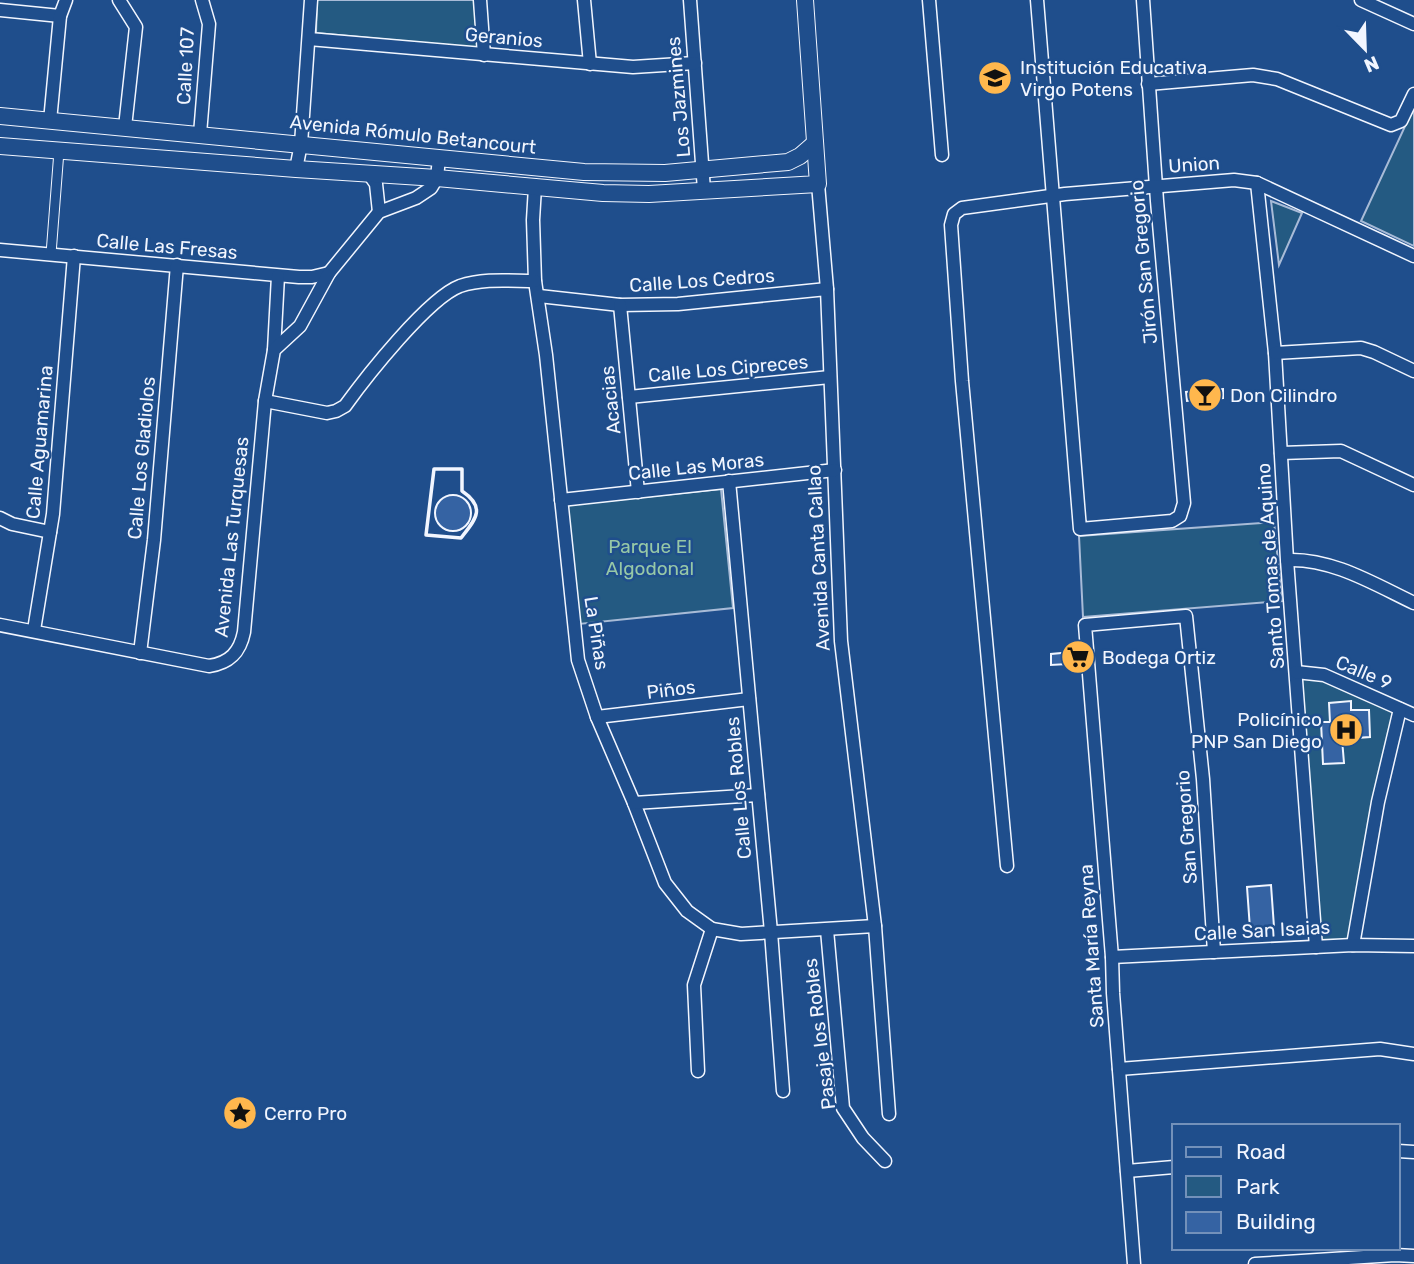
<svg xmlns="http://www.w3.org/2000/svg" width="1414" height="1264" viewBox="0 0 1414 1264" font-family="Rubik,sans-serif">
  <style>
    .green { fill: #245a82; stroke: #a8bbd7; stroke-width: 2 }
    .building { fill: #3563a3; stroke: #f2f6ff; stroke-width: 2 }
    .lines { fill: none; stroke-linecap: round; stroke-linejoin: round }
    .pedestrian-casing { stroke: #f2f6ff; stroke-width: 11 }
    .minor-casing { stroke: #f2f6ff; stroke-width: 15 }
    .tertiary-casing { stroke: #f2f6ff; stroke-width: 18 }
    .pedestrian { stroke: #1f4e8c; stroke-width: 9 }
    .minor { stroke: #1f4e8c; stroke-width: 12 }
    .tertiary { stroke: #1f4e8c; stroke-width: 16 }
    .wall { stroke: #f2f6ff; stroke-width: 3.5 }
    .labels { text-anchor: middle; stroke-width: 5; stroke-linejoin: round; paint-order: stroke }
    .street-label { font-size: 19px; fill: #f2f6ff; stroke: #1f4e8c }
    .poi-label { font-size: 19px; fill: #f2f6ff; stroke: #1f4e8c; text-anchor: start }
    .park-label { font-size: 19px; fill: #97c8a6; stroke: #1f4e8c }
  </style>
  <rect width="100%" height="100%" fill="#1f4e8c"/>
  <!-- green -->
  <g class="green">
    <polygon points="317,0 474,0 478,48 316,33"/>
    <polygon points="1414,107 1414,246 1361,221"/>
    <polygon points="1271,201 1302,213 1279,265"/>
    <polygon points="721,489 733,608 579,624 567,505"/>
    <polygon points="1274,522 1282,601 1083,617 1079,536"/>
    <polygon points="1301,676 1324,681 1395,710 1350,940 1319,942"/>
  </g>
  <!-- building -->
  <g class="building">
    <polygon points="1223,389 1223,398 1187,401 1186,392"/>
    <circle cx="453" cy="513" r="18"/>
    <polygon points="1083,651 1084,663 1051,665 1051,654"/>
    <polygon points="1351,701 1351,710 1369,710 1370,737 1342,739 1344,763 1323,764 1321,722 1330,722 1329,703"/>
    <polygon points="1271,885 1274,927 1250,929 1247,887"/>
  </g>
  <g class="lines">
    <!-- pedestrian casing -->
    <g class="pedestrian-casing">
      <polyline id="pedestrian" points="51,254 59,151"/>
    </g>
    <!-- minor casing -->
    <g class="minor-casing">
      <g id="minor">
        <polyline points="119,0 136,27 125,127"/>
        <polyline points="480,0 484,55"/>
        <polyline points="584,0 590,64"/>
        <polyline points="690,0 704,190"/>
        <polyline points="929,0 942,155"/>
        <polyline points="1037,0 1080,529 1172,521 1180,516 1184,503 1157,201 1143,0"/>
        <polyline points="1361,0 1414,24"/>
        <polyline points="0,10 60,16"/>
        <polyline points="309,39 633,67 695,63"/>
        <polyline points="1148,84 1253,75 1277,79 1391,125 1401,121 1414,94"/>
        <polyline points="50,121 60,16 66,0"/>
        <polyline points="200,134 209,24 202,0"/>
        <polyline points="296,169 301,144 311,0"/>
        <polyline points="369,174 376,184 379,212"/>
        <polyline points="1257,183 1275,353 1287,560 1316,947"/>
        <polyline points="818,184 827,289 841,641 875,926 889,1114"/>
        <polyline points="535,187 533,220 535,281 546,355 578,660 597,717 634,803 665,883 687,911 712,929 741,934 875,926"/>
        <polyline points="0,250 299,277 312,277 329,273"/>
        <polyline points="539,296 620,305 678,304 827,289"/>
        <polyline points="620,305 638,492"/>
        <polyline points="274,350 278,276"/>
        <polyline points="1275,353 1361,348 1374,352 1414,371"/>
        <polyline points="629,397 830,377"/>
        <path d="M 265,401 L 327,413 L 336,411 L 345,406 C 366,377 428,298 460,286 C 484,278 510,281 535,281"/>
        <polyline points="1281,453 1341,451 1414,485"/>
        <polyline points="729,481 771,932 783,1091"/>
        <polyline points="561,500 835,470"/>
        <polyline points="0,518 12,524 50,532"/>
        <path d="M 1287,560 C 1332,558 1374,584 1414,603"/>
        <path d="M 0,625 L 209,666 C 230,663 240,652 244,632 L 265,401 L 274,350 L 300,326 L 329,273 L 379,212 L 416,198 L 431,188 L 437,178 L 439,158"/>
        <polyline points="34,630 53,514 74,256"/>
        <polyline points="140,653 154,540 177,265"/>
        <polyline points="1296,672 1324,675 1414,715"/>
        <polyline points="597,717 749,699"/>
        <polyline points="634,803 758,795"/>
        <polyline points="1007,866 962,381 951,225 954,214 962,208 1065,194 1234,180 1257,183 1414,256"/>
        <polyline points="827,930 843,1108 863,1138 885,1161"/>
        <polyline points="1353,945 1378,802 1400,709"/>
        <polyline points="1112,957 1353,945 1414,946"/>
        <polyline points="1119,1069 1380,1049 1414,1054"/>
        <polyline points="698,1071 694,985 712,929"/>
        <polyline points="1398,1151 1414,1152"/>
        <polyline points="1127,1171 1174,1167"/>
        <polyline points="1134,1264 1113,993 1112,957 1085,625 1186,616 1203,779 1214,952"/>
        <polyline points="1255,1264 1395,1255 1414,1256"/>
      </g>
    </g>
    <!-- tertiary casing -->
    <g class="tertiary-casing">
      <g id="tertiary">
        <polyline points="0,116 584,172 665,173 788,162 800,156 815,143"/>
        <polyline points="0,146 296,169 437,178 603,193 649,194 818,184 805,0"/>
      </g>
    </g>
    <!-- pedestrian -->
    <use href="#pedestrian" class="pedestrian"/>
    <!-- minor -->
    <use href="#minor" class="minor"/>
    <!-- tertiary -->
    <use href="#tertiary" class="tertiary"/>
    <!-- wall -->
    <path class="wall" d="M 434,469 L 462,469 L 462,491 C 487,508 475,520 461,538 L 426,535 Z"/>
  </g>
  <!-- icons -->
  <defs>
    <g id="school-disc" transform="scale(1.75)"><circle r="9.5" fill="#ffb74d" stroke="#1f4e8c"/><path d="M0-5L7-2L0 1L-7-2ZM-4 1L0 2.5L4 1V4Q0 6-4 4Z" fill="#111"/></g>
    <g id="bar-disc" transform="scale(1.75)"><circle r="9.5" fill="#ffb74d" stroke="#1f4e8c"/><path d="M-6-5H6L.8 .8V4.5H3.5V6h-7V4.5H-.8V.8Z" fill="#111"/></g>
    <g id="supermarket-disc" transform="scale(1.75)"><circle r="9.5" fill="#ffb74d" stroke="#1f4e8c"/><path d="M-6-5.5h2.5l.6 2H6L4.5 2H-2.5L-4.4-4H-6ZM-1.5 3.2a1.3 1.3 0 1 0 .1 0ZM3 3.2a1.3 1.3 0 1 0 .1 0Z" fill="#111"/></g>
    <g id="hospital-disc" transform="scale(1.75)"><circle r="9.5" fill="#ffb74d" stroke="#1f4e8c"/><path d="M-5-5h3v3.5h4V-5h3V5h-3V1.5h-4V5h-3Z" fill="#111"/></g>
    <g id="sight-disc" transform="scale(1.75)"><circle r="9.5" fill="#ffb74d" stroke="#1f4e8c"/><path d="M0-6L1.8-2.2L6-1.7L2.9 1.2L3.7 5.4L0 3.3L-3.7 5.4L-2.9 1.2L-6-1.7L-1.8-2.2Z" fill="#111"/></g>
  </defs>
  <g fill-rule="evenodd">
    <use href="#school-disc" x="995" y="78"/>
    <use href="#bar-disc" x="1205" y="395"/>
    <use href="#supermarket-disc" x="1078" y="657"/>
    <use href="#hospital-disc" x="1346" y="730"/>
    <use href="#sight-disc" x="240" y="1113"/>
  </g>
  <g class="labels">
    <!-- street labels -->
    <g class="street-label">
      <text transform="translate(504 37) rotate(5)" y="7">Geranios</text>
      <text transform="translate(185 66) rotate(-87)" y="7">Calle 107</text>
      <text transform="translate(678 97) rotate(-95)" y="7">Los Jazmines</text>
      <text transform="translate(413 134) rotate(6)" y="7">Avenida Rómulo Betancourt</text>
      <text transform="translate(1194 164) rotate(-4)" y="7">Union</text>
      <text transform="translate(167 246) rotate(5)" y="7">Calle Las Fresas</text>
      <text transform="translate(1143 262) rotate(-95)" y="7">Jirón San Gregorio</text>
      <text transform="translate(702 280) rotate(-4)" y="7">Calle Los Cedros</text>
      <text transform="translate(728 368) rotate(-5)" y="7">Calle Los Cipreces</text>
      <text transform="translate(610 400) rotate(-96)" y="7">Acacias</text>
      <text transform="translate(39 442) rotate(-85)" y="7">Calle Aguamarina</text>
      <text transform="translate(141 458) rotate(-85)" y="7">Calle Los Gladiolos</text>
      <text transform="translate(696 466) rotate(-6)" y="7">Calle Las Moras</text>
      <text transform="translate(231 537) rotate(-84)" y="7">Avenida Las Turquesas</text>
      <text transform="translate(818 558) rotate(-93)" y="7">Avenida Canta Callao</text>
      <text transform="translate(1270 566) rotate(-94)" y="7">Santo Tomas de Aquino</text>
      <text transform="translate(597 633) rotate(81)" y="7">La Piñas</text>
      <text transform="translate(1364 672) rotate(23)" y="7">Calle 9</text>
      <text transform="translate(671 689) rotate(-7)" y="7">Piños</text>
      <text transform="translate(738 788) rotate(-95)" y="7">Calle Los Robles</text>
      <text transform="translate(1186 827) rotate(-94)" y="7">San Gregorio</text>
      <text transform="translate(1262 930) rotate(-3)" y="7">Calle San Isaias</text>
      <text transform="translate(1091 946) rotate(-94)" y="7">Santa María Reyna</text>
      <text transform="translate(819 1034) rotate(-97)" y="7">Pasaje los Robles</text>
    </g>
    <!-- poi labels -->
    <g class="poi-label">
      <text x="1020" y="74">Institución Educativa<tspan x="1020" dy="22">Virgo Potens</tspan></text>
      <text x="1230" y="402">Don Cilindro</text>
      <text x="1102" y="664">Bodega Ortiz</text>
      <text x="1322" y="726" text-anchor="end">Policínico<tspan x="1322" dy="22">PNP San Diego</tspan></text>
      <text x="264" y="1120">Cerro Pro</text>
    </g>
    <!-- park labels -->
    <g class="park-label">
      <text x="650" y="553">Parque El<tspan x="650" dy="22">Algodonal</tspan></text>
    </g>
  </g>
  <!-- legend -->
  <rect x="1172" y="1124" width="228" height="126" fill="#1f4e8c" stroke="#7391ba" stroke-width="2"/>
  <rect x="1186" y="1147" width="35" height="10" fill="#1f4e8c" stroke="#7391ba" stroke-width="2"/>
  <text x="1236" y="1159" font-size="21" fill="#f2f6ff">Road</text>
  <rect x="1186" y="1176" width="35" height="21" fill="#245a82" stroke="#7391ba" stroke-width="2"/>
  <text x="1236" y="1194" font-size="21" fill="#f2f6ff">Park</text>
  <rect x="1186" y="1212" width="35" height="21" fill="#3563a3" stroke="#7391ba" stroke-width="2"/>
  <text x="1236" y="1229" font-size="21" fill="#f2f6ff">Building</text>
  <!-- north arrow -->
  <g transform="translate(1365 49) rotate(157)" stroke="#1f4e8c" stroke-width="5" paint-order="stroke">
  <path d="M0-5L12 26L0 18L-12 26Z" fill="#f2f6ff"/>
  <text y="-10" font-size="19" font-weight="bold" text-anchor="middle" fill="#f2f6ff">N</text>
  </g>
</svg>
